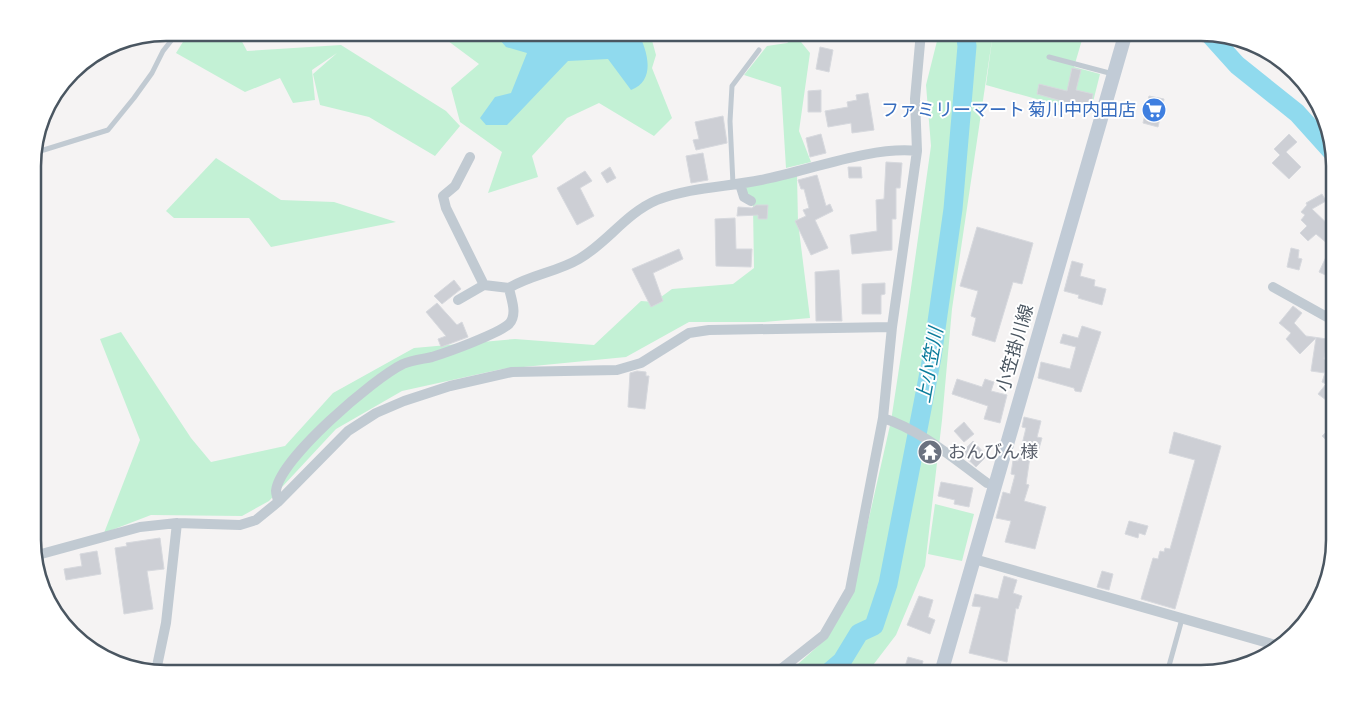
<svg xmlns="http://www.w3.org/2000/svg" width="1367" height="706" viewBox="0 0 1367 706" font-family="'Alegreya Sans','Noto Sans JP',sans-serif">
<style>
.green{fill:#c3f1d5}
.water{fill:#90daee}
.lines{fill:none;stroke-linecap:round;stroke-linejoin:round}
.river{stroke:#90daee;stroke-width:19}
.building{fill:#cdcfd5;stroke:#d7d9de}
.service{stroke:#c1cad2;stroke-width:5}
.minor{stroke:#c1cad2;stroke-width:10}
.secondary{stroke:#c1cbd6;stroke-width:14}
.labels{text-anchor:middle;stroke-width:4;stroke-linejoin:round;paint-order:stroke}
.shop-label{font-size:18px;fill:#366cbe;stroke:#fff;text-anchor:end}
.street-label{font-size:18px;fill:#4a5661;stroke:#fff}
.worship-label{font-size:18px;fill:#5b616d;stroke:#fff;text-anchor:start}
.water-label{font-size:19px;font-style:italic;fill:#0c7c9b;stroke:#fff}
.rim{fill:none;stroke:#4a5661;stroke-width:2.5}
</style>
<rect width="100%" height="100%" fill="#f5f3f3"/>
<path class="green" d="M194,33H241L238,34L247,51L341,45L446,111L460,126L435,156L369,117L320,105L313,74L337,53L312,70L315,100L293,103L280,78L245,92L176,53L186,37Z
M401,33H650L656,55L652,68L672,118L654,136L599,103L567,118L532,156L538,177L488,193L502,152L460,122L451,88L479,64L444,38Z
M939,33H993L952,309L942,420L925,566L896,635L867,673H788L828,637L852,593L891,421L907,316L931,146L926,85Z
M993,33H1084L1074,67L1100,74L1090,114L986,85Z
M797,37L810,53L799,131L811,162L786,168L781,87L744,75L767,46L787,43Z
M216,158L281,200L334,202L396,222L271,247L249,218H174L166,211Z
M797,175L798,222L810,318L764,322H689L626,357L502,369L402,391L336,429L269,501L242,516L151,515L104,533L140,440L100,339L121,332L191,438L211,462L285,446L333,393L414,348L515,339L594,345L641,301L654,302L672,289L733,284L754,268L753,206L738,187Z
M935,504L974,514L962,561L928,554Z"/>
<path class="water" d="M494,33H638C648,51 656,81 631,90L608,59L568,61L507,125H486L480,118L495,97L511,93L527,53L506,47Z"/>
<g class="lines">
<path class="river" d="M1210,35L1237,65L1297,113L1333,153
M828,673L842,661L859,633L874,626L888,584L932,357L953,209L967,46L965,32"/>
</g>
<path class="building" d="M820,47L833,50L829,72L816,69Z
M1072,68L1081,70L1076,90L1093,94L1090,109L1037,94L1039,84L1067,91Z
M821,90V112H808V91Z
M868,93L874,130L852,133L851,123L828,127L825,111L848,107L847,102L857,100L856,95Z
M1149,96L1164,99L1158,127L1143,123Z
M723,116L727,143L696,150L693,140L699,139L695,122Z
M821,134L826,153L810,157L806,138Z
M1289,134L1297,142L1286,152L1301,167L1289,179L1272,163L1280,155L1274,149Z
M703,153L708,180L691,183L686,156Z
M886,162L902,163L900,188H896V219H892V250L852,254L850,235L877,231L876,200L884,199Z
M610,167L616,178L607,183L601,173Z
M848,167H861L862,178H849Z
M585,171L592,181L580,188L594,216L577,225L557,188Z
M817,175L826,206L830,204L833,211L815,220L828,248L811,255L795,221L806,216L803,210L809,208L804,189H801L798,180Z
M1322,194L1326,201L1312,209L1334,230V249L1316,234L1308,241L1300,233L1307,226L1301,220L1305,215L1301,212L1307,205L1306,203Z
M756,205H768L767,219H758V215L737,216L738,207L752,208Z
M735,218L736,249H752L751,267L716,266L715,219Z
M977,227L1033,243L1022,284L1013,282L995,342L972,335L976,318L971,316L978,291L960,286Z
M1291,248L1299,250L1298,258L1302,259L1299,270L1287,267Z
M679,249L683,259L653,273L663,301L651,307L632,269Z
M1326,257L1334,260V279L1319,272Z
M1072,261L1083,264L1080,276L1095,280L1094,286L1106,289L1102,305L1078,298L1079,295L1064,291Z
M839,270L842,321H816L815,272Z
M454,280L461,289L442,304L434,296Z
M885,283V294L881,295V314H862V284Z
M437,303L457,325L462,322L468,337L441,347L438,339L446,336L426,312Z
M1293,306L1302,313L1294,323L1306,336L1327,339L1324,359L1330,362L1334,352V406L1318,394L1326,384L1322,382L1325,373L1311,371L1316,338L1300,354L1286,339L1291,333L1279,323Z
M1082,326L1101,332L1081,392L1075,391L1074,388L1038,378L1041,362L1070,369L1076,347L1060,343L1063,334L1078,338Z
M637,371L646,372V376H649L645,409L628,407L630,373Z
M957,379L982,387L985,379L994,382L991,391L1007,395L1000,423L984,419L988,406L952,394Z
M1024,417L1041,421L1037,437L1042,438L1038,452L1031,450L1026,484L1029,485L1024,501L1046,507L1035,549L1005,542L1011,521L996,518L1003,492L1010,494L1015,475L1011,474L1013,460L1018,461L1026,428L1022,427Z
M964,422L974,434L964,442L954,431Z
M1334,424V448L1322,436Z
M1174,432L1221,446L1175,609L1141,599L1153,558L1158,559L1160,551L1164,552L1165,548L1170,549L1195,460L1169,453Z
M973,441L987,456L976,467L961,453Z
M941,482L973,488L969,507L954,504L955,500L938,496Z
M1129,521L1148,526L1145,535L1139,533L1138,538L1125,534Z
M160,538L164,569L147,571L153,609L124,614L115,548L127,546L126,543Z
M97,551L101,574L66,580L64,569L82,566L80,554Z
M1102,571L1113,574L1109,590L1097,587Z
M1004,576L1017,580L1013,593L1022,596L1018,609L1016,608L1007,662L969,653L981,607L972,606L975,594L998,599Z
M919,596L933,600L928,617L935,620L930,634L907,625Z
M908,657L923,661L920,673H903Z"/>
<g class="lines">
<path class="service" d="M1049,57L1113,74
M34,153L108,130L134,98L152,73L163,51L178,32
M733,184L730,121L732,86L759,50
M1167,673L1182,619"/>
<path class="minor" d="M470,157L455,186L443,196L446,208L484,285
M740,184L744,197L751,201
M1273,287L1334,321
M458,300L484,285L509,288
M883,418C921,430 954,459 987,483L995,485
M278,502C278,499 276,494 276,491C279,459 374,378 403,364C412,360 423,359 432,357C448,352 498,334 509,324C518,314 511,299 509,288C530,275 557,272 579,259C607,243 626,213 657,200C690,187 727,187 761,180C808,171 871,146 917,151
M34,556L140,527L177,523L240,525L256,520L278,502L348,431L376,413L404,401L450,386L512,372L617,370L641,363L689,333L709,330L892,327
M974,559L1279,646
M156,671L166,623L177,523
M776,673L824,635L850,590L883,418L892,327L917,151L915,99L921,32"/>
<path class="secondary" d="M941,673L1126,32"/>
</g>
<defs>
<symbol id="supermarket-disc" viewBox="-11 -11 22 22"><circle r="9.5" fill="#3f7fe0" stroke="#fff"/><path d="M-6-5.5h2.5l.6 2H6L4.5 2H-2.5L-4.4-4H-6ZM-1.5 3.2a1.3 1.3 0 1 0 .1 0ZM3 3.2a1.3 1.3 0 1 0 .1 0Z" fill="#fff"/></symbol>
<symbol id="temple-disc" viewBox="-11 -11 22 22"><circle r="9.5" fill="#6b7280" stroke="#fff"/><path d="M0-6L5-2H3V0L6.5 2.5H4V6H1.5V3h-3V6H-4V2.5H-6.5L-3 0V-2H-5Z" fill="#fff"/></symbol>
</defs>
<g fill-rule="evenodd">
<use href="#supermarket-disc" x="1140" y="96" width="28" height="28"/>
<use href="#temple-disc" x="916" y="438" width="28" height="28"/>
</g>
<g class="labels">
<g class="shop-label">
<text x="1136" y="116">ファミリーマート 菊川中内田店</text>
</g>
<g class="street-label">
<text transform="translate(1015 348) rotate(-74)" y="6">小笠掛川線</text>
</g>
<g class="worship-label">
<text x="948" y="458">おんびん様</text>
</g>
<g class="water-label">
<text transform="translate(929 365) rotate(-80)" y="7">上小笠川</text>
</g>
</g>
<path d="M0 0H1367V706H0ZM166 41H1201A125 125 0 0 1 1326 166V540A125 125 0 0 1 1201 665H166A125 125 0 0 1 41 540V166A125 125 0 0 1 166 41Z" fill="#fff" fill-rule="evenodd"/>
<path class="rim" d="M166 41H1201A125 125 0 0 1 1326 166V540A125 125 0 0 1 1201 665H166A125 125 0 0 1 41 540V166A125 125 0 0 1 166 41Z"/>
</svg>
